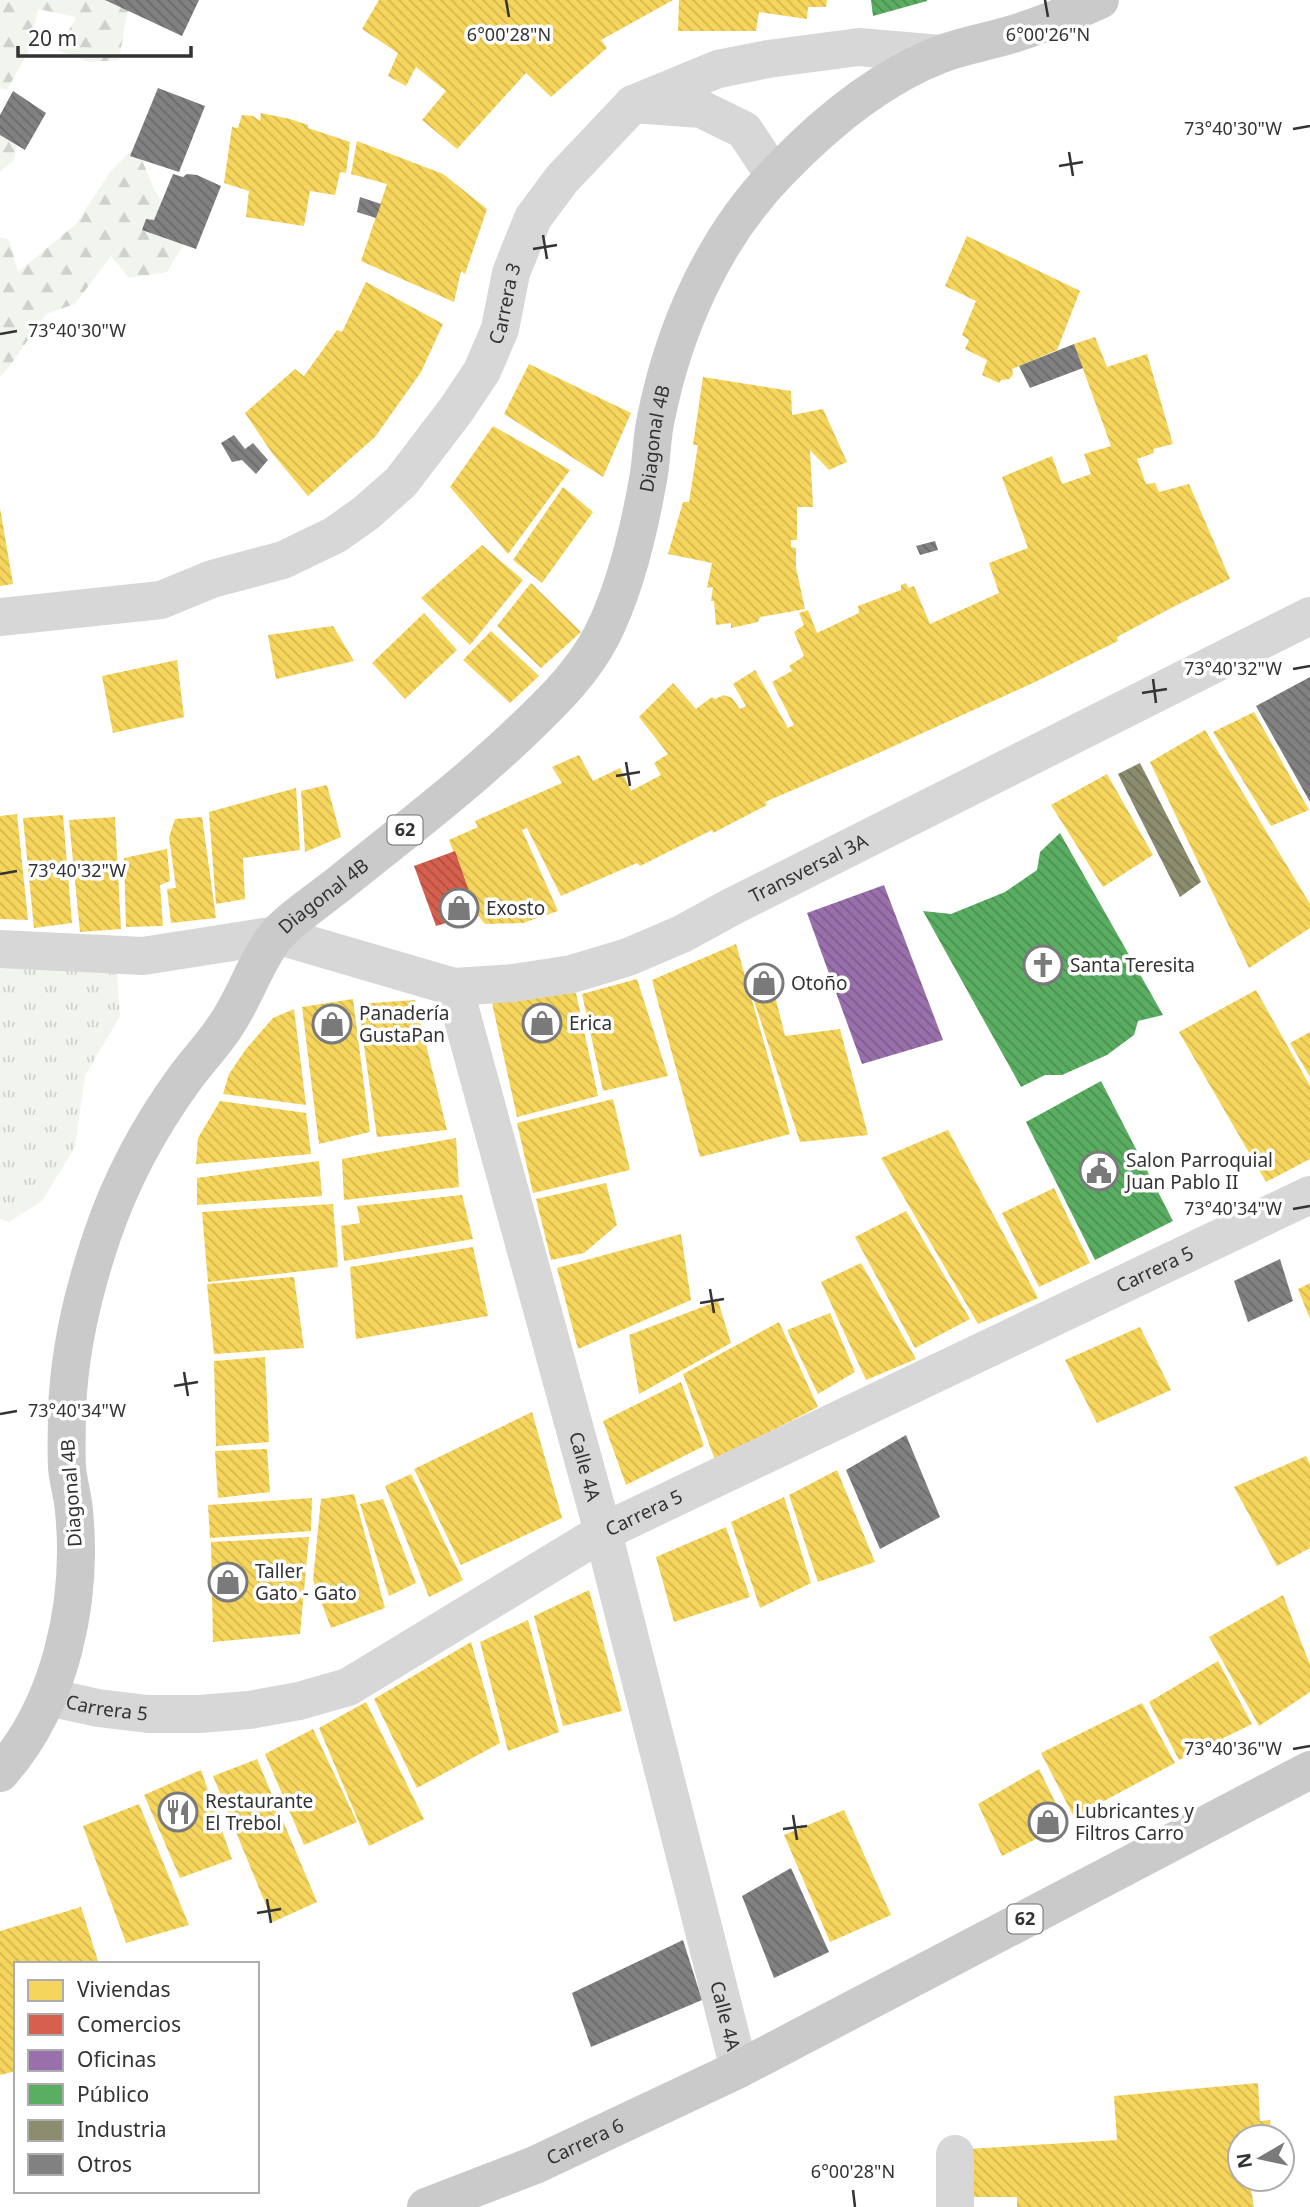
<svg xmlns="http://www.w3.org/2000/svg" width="1310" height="2207" viewBox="0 0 1310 2207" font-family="'Noto Sans',sans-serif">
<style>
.grass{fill:url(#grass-tufts)}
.forest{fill:url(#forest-firs)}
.homes{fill:url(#homes-back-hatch)}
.shops{fill:url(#shops-back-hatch)}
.offices{fill:url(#offices-back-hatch)}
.public{fill:url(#public-back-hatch)}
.industry{fill:url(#industry-back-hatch)}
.building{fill:url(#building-back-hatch)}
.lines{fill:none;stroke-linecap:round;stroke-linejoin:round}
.pedestrian{stroke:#d7d7d7;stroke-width:38}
.minor{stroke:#d7d7d7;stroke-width:38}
.tertiary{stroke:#d7d7d7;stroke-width:38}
.primary{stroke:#cacaca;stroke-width:38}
.ticks{fill:none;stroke:#333;stroke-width:2.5}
.labels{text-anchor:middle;stroke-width:7;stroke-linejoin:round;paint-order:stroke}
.shield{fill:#fff;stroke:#707070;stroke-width:2}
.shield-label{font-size:18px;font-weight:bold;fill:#333}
.street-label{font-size:19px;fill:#333;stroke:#fff}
.poi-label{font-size:19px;fill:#333;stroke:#fff;text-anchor:start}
.ticks-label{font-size:18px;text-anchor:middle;fill:#333;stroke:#fff;stroke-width:7;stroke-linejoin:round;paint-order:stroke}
</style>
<defs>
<pattern id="grass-tufts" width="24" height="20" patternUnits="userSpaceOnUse" patternTransform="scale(1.75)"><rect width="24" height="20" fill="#f1f5ed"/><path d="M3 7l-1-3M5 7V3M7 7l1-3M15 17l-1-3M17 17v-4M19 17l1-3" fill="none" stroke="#cfd2cc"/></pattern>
<pattern id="forest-firs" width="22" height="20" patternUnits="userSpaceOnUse" patternTransform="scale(1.75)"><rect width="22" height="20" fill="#f1f5ed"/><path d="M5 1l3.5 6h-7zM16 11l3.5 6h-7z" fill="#cfd2cc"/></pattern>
<pattern id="homes-back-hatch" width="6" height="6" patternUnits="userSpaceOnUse" patternTransform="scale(1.75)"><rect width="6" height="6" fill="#f6d55c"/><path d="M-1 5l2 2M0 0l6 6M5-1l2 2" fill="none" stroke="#d3b750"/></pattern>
<pattern id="shops-back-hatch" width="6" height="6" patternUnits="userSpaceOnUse" patternTransform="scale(1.75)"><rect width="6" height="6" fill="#d6604d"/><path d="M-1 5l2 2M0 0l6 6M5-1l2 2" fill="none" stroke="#ae5041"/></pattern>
<pattern id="offices-back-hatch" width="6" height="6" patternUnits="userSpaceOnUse" patternTransform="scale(1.75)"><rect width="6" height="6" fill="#9970ab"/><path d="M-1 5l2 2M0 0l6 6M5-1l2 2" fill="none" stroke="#7d5d8c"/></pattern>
<pattern id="public-back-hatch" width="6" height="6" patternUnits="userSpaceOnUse" patternTransform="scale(1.75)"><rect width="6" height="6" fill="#5aae61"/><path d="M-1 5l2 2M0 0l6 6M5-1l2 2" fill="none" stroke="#4b8e51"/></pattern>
<pattern id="industry-back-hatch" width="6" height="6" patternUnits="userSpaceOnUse" patternTransform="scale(1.75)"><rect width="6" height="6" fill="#8c8c6e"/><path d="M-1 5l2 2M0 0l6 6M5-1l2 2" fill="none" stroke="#73735b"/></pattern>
<pattern id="building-back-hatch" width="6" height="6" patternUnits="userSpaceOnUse" patternTransform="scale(1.75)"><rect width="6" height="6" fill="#818181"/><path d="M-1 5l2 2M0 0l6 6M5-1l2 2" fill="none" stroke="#6a6a6a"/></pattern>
</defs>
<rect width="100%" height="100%" fill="#fff"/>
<path class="grass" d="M0,965L117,971L120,1016L85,1076L75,1147L42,1201L9,1222L0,1219Z"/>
<path class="forest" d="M0,0H133L127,13L119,60L89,62L58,50L76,17L38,9L28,52L7,90L0,88Z
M0,125L20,126L14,160L0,172Z
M136,146L155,191L186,241L167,272L129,278L111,256L75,304L46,314L9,367L0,377V237L9,240L18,272L76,224L110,172Z"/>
<path class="homes" d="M379,0H673L601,40L607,48L551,97L526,73L457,149L422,120L446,91L416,67L406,86L388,76L398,53L362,29Z
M679,0H827L826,7H808L807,19L759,12L756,31H678Z
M261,113L290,119L308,125V128L350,142L346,173L340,172L335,195L310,191L304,226L246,217L249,191L224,183L232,127L238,128L242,115L253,116L260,121Z
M357,141L443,174L487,209L465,274L461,271L454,302L361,261L387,184L351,174Z
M967,236L1080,291L1057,350L1012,369L1013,375L1009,379L1001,380L999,383L982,375L987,360L965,349L969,340L962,335L976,301L945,286Z
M366,282L443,324L421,372L375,437L308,496L272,453L245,413L295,369L304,376L337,330L342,332Z
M1095,337L1107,367L1147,354L1173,444L1153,449L1154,453L1137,459L1146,484L1155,483L1159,492L1189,484L1230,579L1173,607L1117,637L1118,641L1033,683L872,756L765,802L767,805L713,833L712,830L640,866L637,863L561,896L527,828L522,830L558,911L523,923L485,924L477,914L449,840L478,827L475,821L562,783L552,767L579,755L593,781L620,768L631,791L661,775L654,763L668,754L639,717L673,683L696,709L712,697L715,699L724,695L732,698L740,709L746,706L733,684L755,670L788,728L794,725L772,682L792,671L789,666L804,656L794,632L804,625L799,613L808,610L817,633L859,613L858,606L901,590V585L906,583L908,588L914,586L930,624L999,593L989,563L1028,548L1002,477L1052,456L1062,484L1091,474L1084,454L1111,446L1074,344Z
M529,364L631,413L603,477L504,414Z
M703,377L791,391L792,415L823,409L847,462L829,470L810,450L813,507H797V540H791V547L796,548V568L805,609L760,617L758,622L731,628V623L716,625L714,601H711L713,587L707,588L712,563L668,554L683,502H689L698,445H693Z
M493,426L570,470L508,554L450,487Z
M563,487L593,512L542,583L513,560Z
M0,508L13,584L0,586Z
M482,545L523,580L470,645L421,598Z
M531,583L581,632L541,668L497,626Z
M424,613L457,650L405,699L372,663Z
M333,626L354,661L276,679L268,635Z
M491,631L539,676L510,703L463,660Z
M177,660L184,717L113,733L102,676Z
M1254,712L1309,810L1271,826L1213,732Z
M1205,730L1310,904V928L1249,968L1150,762Z
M1107,774L1153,855L1103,887L1051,805Z
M327,785L341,837L305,852L301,791Z
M296,788L300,850L243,858L245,899L216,904L209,812Z
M17,814L28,920L0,919V816Z
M63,815L72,923L34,928L23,818Z
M115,817L121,929L80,932L69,820Z
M202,817L216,918L171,923L167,889L176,888L169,837L175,819Z
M167,849L170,881L160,885L163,926L126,927L124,858Z
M736,944L790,1134L700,1157L652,980Z
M769,971L785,1036L840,1029L868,1135L800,1142L746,976Z
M637,979L668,1076L603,1091L582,994Z
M1256,990L1310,1086V1159L1266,1182L1179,1032Z
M576,993L598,1096L517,1117L491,998Z
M353,999L370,1132L319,1144L302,1007Z
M415,1000L447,1130L377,1137L358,1004Z
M294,1009L306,1105L223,1094L229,1074L246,1049L273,1018Z
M1310,1032V1077L1290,1043Z
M613,1099L630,1170L533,1193L517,1123Z
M220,1101L306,1113L311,1154L196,1164L198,1138Z
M948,1130L1038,1298L978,1324L881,1158Z
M456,1138L459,1187L344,1200L342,1159Z
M319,1161L322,1196L197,1205V1178Z
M606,1183L617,1225L584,1253L551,1260L536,1199Z
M1054,1188L1090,1263L1039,1287L1002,1213Z
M462,1195L473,1239L344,1261L341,1226L360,1223L357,1206Z
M333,1204L338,1267L208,1282L202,1212Z
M906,1211L970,1319L915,1348L855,1237Z
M681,1234L691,1300L578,1349L557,1268Z
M473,1247L488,1316L356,1339L350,1267Z
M861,1263L916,1359L866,1380L821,1282Z
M294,1277L304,1348L214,1354L207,1284Z
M1310,1283V1319L1298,1289Z
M718,1301L731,1343L639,1394L629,1335Z
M830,1313L855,1372L818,1394L787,1330Z
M779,1322L818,1407L715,1460L683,1374Z
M1140,1327L1171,1390L1097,1423L1065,1360Z
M265,1357L269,1442L216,1446L214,1361Z
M681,1382L704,1446L626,1485L603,1421Z
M532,1412L562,1518L461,1565L414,1469Z
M267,1449L270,1492L218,1498L215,1451Z
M1306,1456L1310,1465V1548L1277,1566L1234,1487Z
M837,1470L875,1562L818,1582L789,1495Z
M411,1474L463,1580L429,1597L385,1486Z
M354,1494L385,1608L331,1628L313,1580L321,1499Z
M784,1497L811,1583L760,1608L731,1522Z
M312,1498L311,1531L210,1538L208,1505Z
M383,1499L416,1583L389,1596L360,1504Z
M726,1527L750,1597L674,1622L656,1557Z
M309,1537L300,1634L213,1642L211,1542Z
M589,1590L622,1711L563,1726L534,1616Z
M1283,1595L1310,1665V1692L1259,1726L1209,1637Z
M528,1620L559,1732L508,1751L480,1642Z
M471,1642L500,1743L417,1788L374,1699Z
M1218,1661L1252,1724L1179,1760L1149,1702Z
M366,1702L424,1819L369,1846L319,1728Z
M1142,1703L1175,1763L1074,1817L1041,1753Z
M313,1729L357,1822L304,1845L265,1754Z
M257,1759L317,1902L273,1922L213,1776Z
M1039,1769L1066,1824L1002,1856L978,1804Z
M201,1770L232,1859L180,1878L144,1795Z
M139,1804L189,1925L126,1943L83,1826Z
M844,1810L891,1915L830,1942L784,1835Z
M81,1907L99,1964H16V2071L0,2075V1931Z
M1258,2083L1260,2121L1270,2120L1272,2137H1240V2179H1272V2187L1251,2189L1254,2207H1017V2197H974L968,2149L1117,2140L1114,2096Z"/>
<path class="shops" d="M455,851L477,914L436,926L414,866Z"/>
<path class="offices" d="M884,885L943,1040L862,1064L807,913Z"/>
<path class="public" d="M871,0H927V1L873,16Z
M1060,833L1163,1015L1138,1021L1134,1035L1107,1055L1062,1075H1045L1021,1087L923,911L951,914L1005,892L1037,870L1040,852Z
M1101,1081L1173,1221L1095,1260L1026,1122Z"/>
<path class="industry" d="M1140,763L1201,882L1180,897L1118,774Z"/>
<path class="building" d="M105,0H199L182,36Z
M158,88L205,106L179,172L130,156Z
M13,91L46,113L25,150L0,135V115Z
M173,174L183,177L187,174L197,175L221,186L196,249L142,230L146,219L154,220Z
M360,197L381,204L376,218L357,212Z
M1074,344L1083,368L1030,388L1019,366Z
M234,435L245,449L253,443L268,460L256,474L242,460L232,462L221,443Z
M935,541L938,550L920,555L916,546Z
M1310,677V802L1256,706Z
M1280,1259L1293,1301L1248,1322L1234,1281Z
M906,1435L940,1517L880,1549L846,1470Z
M791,1868L829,1952L774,1978L742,1896Z
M683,1940L702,2000L591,2047L572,1993Z"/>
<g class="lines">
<path class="pedestrian" d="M0,949L143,956L276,935"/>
<g class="minor">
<path d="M633,104L701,109L744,130L774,175"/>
<path id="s1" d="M276,935L454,987L513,983L572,974L628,957L682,934L733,906L1310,616"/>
<path id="s2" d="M454,987L603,1532L739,2069"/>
<path d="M955,2154V2207"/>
</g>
<g class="tertiary">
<path id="s3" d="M0,617L161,600L212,579L283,560L335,535L366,513L401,482L456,410L482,371L500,329L511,273L533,218L562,179L633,104L718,69L768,59L859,47L941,54"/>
<path id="s4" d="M48,1697L98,1708L148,1714H199L249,1710L299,1701L348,1687L603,1532L1310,1195"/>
</g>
<g class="primary">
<path id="s5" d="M0,1773C61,1705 83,1601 74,1511C73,1496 68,1482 67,1467C66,1449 67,1429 67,1411C69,1352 83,1292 102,1236C121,1180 150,1126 185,1078C198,1060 214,1044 226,1025C244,999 256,961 275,937C288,920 326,895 344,880C405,831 468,783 524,729C554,700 583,672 602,635C625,589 638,535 647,485C652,463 651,440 656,418C674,328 714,237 779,171C824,124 879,78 941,54C962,46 985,42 1006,36C1038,27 1069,14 1100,0"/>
<path id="s6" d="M426,2207L535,2165L739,2069L1310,1770"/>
</g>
</g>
<path class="ticks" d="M506,0L509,17M1045,0L1048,17M1293,129L1310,126M1069,152L1073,176M1059,166L1083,162M543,235L547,259M533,249L557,245M0,334L17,331M1293,669L1310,666M1153,679L1156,703M1142,693L1167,689M626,762L630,786M616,776L640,772M0,874L17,871M1293,1209L1310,1206M710,1289L714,1313M700,1303L724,1299M184,1372L188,1396M174,1386L198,1382M0,1414L17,1411M1293,1749L1310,1746M793,1815L797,1840M783,1829L807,1826M267,1899L271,1923M257,1913L281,1909M853,2190L855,2207"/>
<defs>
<symbol id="shop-ring" viewBox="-11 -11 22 22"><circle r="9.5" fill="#fff" stroke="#7a7a7a" stroke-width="1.5"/><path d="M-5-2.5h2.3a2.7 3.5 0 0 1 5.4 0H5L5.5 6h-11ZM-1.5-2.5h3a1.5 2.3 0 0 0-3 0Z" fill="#7a7a7a"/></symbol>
<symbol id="church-ring" viewBox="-11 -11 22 22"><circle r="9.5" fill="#fff" stroke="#7a7a7a" stroke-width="1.5"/><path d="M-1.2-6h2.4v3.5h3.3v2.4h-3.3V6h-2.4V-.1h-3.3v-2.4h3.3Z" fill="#7a7a7a"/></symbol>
<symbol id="civic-ring" viewBox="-11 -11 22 22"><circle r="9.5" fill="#fff" stroke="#7a7a7a" stroke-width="1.5"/><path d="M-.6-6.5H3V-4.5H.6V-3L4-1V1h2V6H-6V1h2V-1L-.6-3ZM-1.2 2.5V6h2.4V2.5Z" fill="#7a7a7a"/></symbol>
<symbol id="restaurant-ring" viewBox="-11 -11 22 22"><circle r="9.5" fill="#fff" stroke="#7a7a7a" stroke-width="1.5"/><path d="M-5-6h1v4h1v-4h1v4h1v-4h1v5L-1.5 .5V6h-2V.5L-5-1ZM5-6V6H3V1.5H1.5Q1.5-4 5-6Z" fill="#7a7a7a"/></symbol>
</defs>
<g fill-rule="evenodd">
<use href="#shop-ring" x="437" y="886" width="44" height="44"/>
<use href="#church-ring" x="1021" y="943" width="44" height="44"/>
<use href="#shop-ring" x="742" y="961" width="44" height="44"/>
<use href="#shop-ring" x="520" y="1001" width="44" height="44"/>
<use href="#shop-ring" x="310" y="1002" width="44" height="44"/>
<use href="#civic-ring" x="1077" y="1149" width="44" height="44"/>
<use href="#shop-ring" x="206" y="1560" width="44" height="44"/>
<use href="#restaurant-ring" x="156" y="1790" width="44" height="44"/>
<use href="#shop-ring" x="1026" y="1800" width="44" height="44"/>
</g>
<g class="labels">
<g class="shield">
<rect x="387.5" y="815.5" width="35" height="29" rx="5"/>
<rect x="1007.5" y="1904.5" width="35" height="29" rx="5"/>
</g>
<g class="shield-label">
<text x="405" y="836">62</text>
<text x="1025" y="1925">62</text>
</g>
<g class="street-label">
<text dy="7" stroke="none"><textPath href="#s3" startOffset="642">Carrera 3</textPath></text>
<text dy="7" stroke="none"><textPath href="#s5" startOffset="1558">Diagonal 4B</textPath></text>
<text dy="7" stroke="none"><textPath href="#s1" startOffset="564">Transversal 3A</textPath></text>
<text dy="7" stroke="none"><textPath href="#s5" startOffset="970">Diagonal 4B</textPath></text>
<text dy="7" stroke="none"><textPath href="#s4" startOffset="1214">Carrera 5</textPath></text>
<text dy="7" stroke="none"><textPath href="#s2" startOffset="497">Calle 4A</textPath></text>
<text transform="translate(71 1493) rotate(-94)" y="7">Diagonal 4B</text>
<text dy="7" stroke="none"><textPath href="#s4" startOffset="648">Carrera 5</textPath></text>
<text dy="7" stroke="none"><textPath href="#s4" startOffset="60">Carrera 5</textPath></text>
<text dy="7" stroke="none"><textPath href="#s2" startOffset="1064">Calle 4A</textPath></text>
<text dy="7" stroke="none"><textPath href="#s6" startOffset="172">Carrera 6</textPath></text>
</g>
<g class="poi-label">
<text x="486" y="915">Exosto</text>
<text x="1070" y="972">Santa Teresita</text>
<text x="791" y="990">Otoño</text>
<text x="359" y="1020">Panadería<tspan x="359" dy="22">GustaPan</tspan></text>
<text x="569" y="1030">Erica</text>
<text x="1126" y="1167">Salon Parroquial<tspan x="1126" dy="22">Juan Pablo II</tspan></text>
<text x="255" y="1578">Taller<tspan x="255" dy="22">Gato - Gato</tspan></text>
<text x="205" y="1808">Restaurante<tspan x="205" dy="22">El Trebol</tspan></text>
<text x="1075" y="1818">Lubricantes y<tspan x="1075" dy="22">Filtros Carro</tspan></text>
</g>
</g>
<g class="ticks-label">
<text x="509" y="41">6°00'28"N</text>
<text x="1048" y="41">6°00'26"N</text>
<text x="1233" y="135">73°40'30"W</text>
<text x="77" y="337">73°40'30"W</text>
<text x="1233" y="675">73°40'32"W</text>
<text x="77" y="877">73°40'32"W</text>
<text x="1233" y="1215">73°40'34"W</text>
<text x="77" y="1417">73°40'34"W</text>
<text x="1233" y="1755">73°40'36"W</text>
<text x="853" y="2178">6°00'28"N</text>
</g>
<rect x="14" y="1962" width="245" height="231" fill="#ffffff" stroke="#adadad" stroke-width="2"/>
<rect x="28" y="1980" width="35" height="21" fill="#f6d55c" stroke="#adadad" stroke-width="2"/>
<text x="77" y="1997" font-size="21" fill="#333333">Viviendas</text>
<rect x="28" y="2014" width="35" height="21" fill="#d6604d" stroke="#adadad" stroke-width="2"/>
<text x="77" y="2032" font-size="21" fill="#333333">Comercios</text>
<rect x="28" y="2050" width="35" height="21" fill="#9970ab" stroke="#adadad" stroke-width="2"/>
<text x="77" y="2067" font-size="21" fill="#333333">Oficinas</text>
<rect x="28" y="2084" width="35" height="21" fill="#5aae61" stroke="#adadad" stroke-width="2"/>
<text x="77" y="2102" font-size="21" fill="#333333">Público</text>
<rect x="28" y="2120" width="35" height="21" fill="#8c8c6e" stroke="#adadad" stroke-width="2"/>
<text x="77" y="2137" font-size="21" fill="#333333">Industria</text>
<rect x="28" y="2154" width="35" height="21" fill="#818181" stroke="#adadad" stroke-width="2"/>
<text x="77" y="2172" font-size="21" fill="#333333">Otros</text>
<g transform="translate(1261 2158) rotate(261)"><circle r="33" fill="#ffffff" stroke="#adadad" stroke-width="2"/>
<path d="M0-5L12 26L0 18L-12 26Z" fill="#7a7a7a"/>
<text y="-10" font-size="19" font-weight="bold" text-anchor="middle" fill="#333333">N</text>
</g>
<path d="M18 46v10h173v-10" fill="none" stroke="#333333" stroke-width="3.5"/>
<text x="28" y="46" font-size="21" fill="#333333" stroke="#ffffff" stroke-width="5" paint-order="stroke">20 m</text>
</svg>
